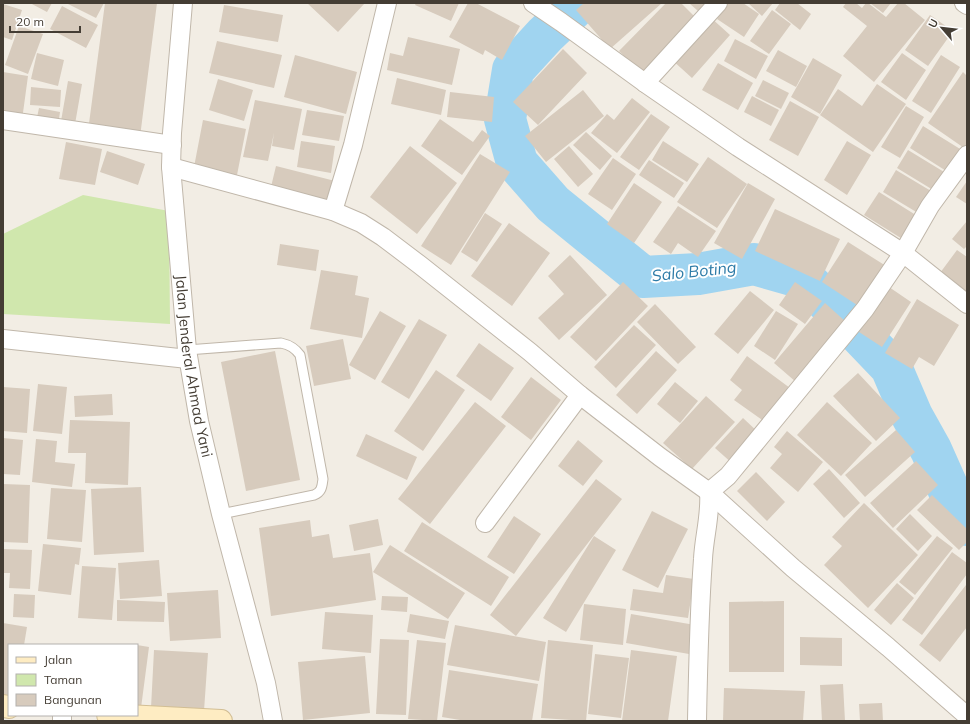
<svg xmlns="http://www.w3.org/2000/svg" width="970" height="724" viewBox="0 0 970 724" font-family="Mulish,sans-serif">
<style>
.green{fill:#d0e7ad}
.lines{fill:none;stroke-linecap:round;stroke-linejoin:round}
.river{stroke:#a0d4f0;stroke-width:42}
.building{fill:#d7cbbd}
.lane-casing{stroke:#c0b7aa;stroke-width:11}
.street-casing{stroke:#c0b7aa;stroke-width:20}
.secondary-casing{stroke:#d2be94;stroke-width:24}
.lane{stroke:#fff;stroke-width:9}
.street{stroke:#fff;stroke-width:18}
.secondary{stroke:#feecc2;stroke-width:22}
.labels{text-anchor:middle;stroke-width:4;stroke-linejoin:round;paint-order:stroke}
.street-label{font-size:15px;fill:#443d34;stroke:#fff}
.water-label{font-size:16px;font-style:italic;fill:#2d7ba7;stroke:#fff}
</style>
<rect width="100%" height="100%" fill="#f2ede4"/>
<path class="green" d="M83,195L169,211L170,324L3,314V234Z"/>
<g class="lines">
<path class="river" d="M579,3L545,35L513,70L505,119L517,163L553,204L643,277L698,274L754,264L803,278L846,320L891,367L912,416L931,450L951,495L967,525"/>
</g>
<path class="building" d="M30,3H52L47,12Z
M66,3H104L96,18Z
M105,3H157L140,137L88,131Z
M307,3H365L338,32Z
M416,3H459L451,21L415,5Z
M468,3H476L520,26L502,60L485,50L483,55L449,37Z
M584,3H662L610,49L576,10Z
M666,3H681L699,21L644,76L619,51Z
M689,3H705L698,11Z
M727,3H743L759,14L744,37L717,19Z
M748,3H773L762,16Z
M780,3H797L811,14L800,30L775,10Z
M846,3H856L862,8L866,3H868L886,17L898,3H904L925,20L874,82L843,56L867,26L843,7Z
M870,3H891L883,13Z
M3,4L22,10L12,40L3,37Z
M224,5L283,15L278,42L219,32Z
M62,6L98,25L86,48L50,29Z
M772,10L791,24L769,54L750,41Z
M930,15L953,31L928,66L905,50Z
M709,16L730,35L692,78L671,59Z
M19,26L43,34L28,74L5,65Z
M408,37L460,49L452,85L387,70L390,53L403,56Z
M735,39L768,56L756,79L724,61Z
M217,41L282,55L274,88L209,73Z
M563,49L587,73L538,125L513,102Z
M778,50L807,66L796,87L766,71Z
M37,53L64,60L58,86L31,79Z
M902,53L926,70L906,100L881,82Z
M295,55L357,72L346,114L284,97Z
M941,55L960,67L931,113L912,101Z
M813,58L842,75L820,114L791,97Z
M718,63L753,83L738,110L702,90Z
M3,72L28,76L22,120L3,117Z
M963,72L967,76V150L928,123Z
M397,78L446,90L441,115L391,104Z
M218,79L253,90L244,121L209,110Z
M763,80L789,93L781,109L755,96Z
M68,81L82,84L75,124L61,121Z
M877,84L906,104L873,152L820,115L838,89L862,106Z
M31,87L61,90L60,107L30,105Z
M583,90L604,116L546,162L525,136Z
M450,92L494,97L492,122L447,117Z
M752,96L779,110L771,126L744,112Z
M632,98L650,112L617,153L591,133L607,114L614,120Z
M255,100L302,109L294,150L272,146L274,133L268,161L243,157Z
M790,101L819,117L798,156L769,140Z
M906,106L924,117L900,158L881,147Z
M39,108L60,112L58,126L36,122Z
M307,110L344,116L339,141L302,135Z
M651,114L670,127L639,170L620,157Z
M440,119L473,142L482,130L490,136L462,175L421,146Z
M203,120L246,129L237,175L194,167Z
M923,126L965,152L951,174L910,148Z
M586,132L612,156L600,170L573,145Z
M301,141L335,146L331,173L297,167Z
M663,141L699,164L687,182L652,160Z
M847,141L871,155L847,195L824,180Z
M66,142L102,149L95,185L59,179Z
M410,146L457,183L417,234L370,197Z
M569,146L593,174L578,187L554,159Z
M908,150L949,175L938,193L897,168Z
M107,151L145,164L138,185L100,172Z
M480,154L510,172L451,265L421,246Z
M708,157L747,184L717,228L677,202Z
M613,158L636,174L612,210L588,194Z
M649,160L684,183L674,198L639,175Z
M276,166L339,182L333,208L270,191Z
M896,170L936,194L923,216L883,192Z
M967,181V204L956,197Z
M634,183L662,202L634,243L607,224Z
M748,183L775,199L742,259L714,243Z
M879,192L919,217L904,240L864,215Z
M678,206L716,231L698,257L678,243L671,254L653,242Z
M775,209L840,239L820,281L755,251Z
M485,213L502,224L477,262L461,252Z
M967,221V246L964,249L952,239Z
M509,223L550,253L512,306L471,276Z
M848,242L886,266L860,307L822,282Z
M280,244L319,250L316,271L277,265Z
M957,250L967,257V292L940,273Z
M570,255L607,295L559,340L538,318L564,294L548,276Z
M321,270L358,276L355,295L369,298L362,338L310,329Z
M623,282L648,306L596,361L570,337Z
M795,282L822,301L805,324L779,305Z
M889,287L911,302L882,347L859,332Z
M750,291L774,310L738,354L714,334Z
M917,299L959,325L934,366L919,357L912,369L885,353Z
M825,303L846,322L796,382L774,363Z
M655,304L696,347L678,364L637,322Z
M380,311L406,326L375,380L349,365Z
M776,311L798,324L775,360L754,346Z
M419,319L447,335L409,399L381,382Z
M634,325L656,345L616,388L594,367Z
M343,339L351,379L314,386L306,346Z
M479,343L514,368L491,401L456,376Z
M275,351L300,480L246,491L221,362Z
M656,351L677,370L637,414L616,395Z
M747,356L790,388L765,422L734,400L742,390L730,380Z
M436,370L465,390L423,451L394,431Z
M858,373L900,418L876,441L833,396Z
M531,377L561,400L531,440L501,417Z
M675,382L698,401L680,423L657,404Z
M38,384L67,387L62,434L33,431Z
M3,387L30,389L27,433L3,431Z
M112,394L113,415L75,417L74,396Z
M706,396L735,422L692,469L663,443Z
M475,402L506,426L430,524L398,499Z
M827,402L872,443L841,476L797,435Z
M743,418L760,434L733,464L715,448Z
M70,420L130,422L128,485L85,483L86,453H68Z
M896,430L915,452L865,497L845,475Z
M787,431L823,462L798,492L770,468L782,454L774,447Z
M366,434L417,457L407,480L356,456Z
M3,438L23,440L20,475L3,474Z
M36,439L57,441L55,462L75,464L72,487L32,482Z
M578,440L603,461L583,486L558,466Z
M916,461L938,485L893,528L870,503Z
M829,469L860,503L844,518L813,484Z
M756,472L785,502L767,521L737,491Z
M596,479L622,499L516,636L490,615Z
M3,484L30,485L28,543L3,542Z
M141,487L144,552L94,555L91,489Z
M51,488L86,490L82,542L47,539Z
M932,495L967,529V542L959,550L917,510Z
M864,503L918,555L868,608L824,565L842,546L832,537Z
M652,511L688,529L658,588L622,570Z
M910,514L932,536L918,551L896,529Z
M514,516L541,534L514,574L487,557Z
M378,519L383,545L354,551L349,525Z
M310,520L312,537L329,534L333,558L370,553L376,600L271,616L259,528Z
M422,522L509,577L491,606L404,551Z
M594,536L616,550L566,632L543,618Z
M937,536L953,548L915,595L899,582Z
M43,544L81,548L79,565L75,564L71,595L38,591Z
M390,545L465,593L448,619L373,572Z
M3,549L32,550L30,589L9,588L10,573H3Z
M952,552L967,563V574L922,635L902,620Z
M159,560L162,596L120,599L118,563Z
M82,566L116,568L112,620L78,618Z
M666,575L694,579L688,618L630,610L633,589L663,593Z
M897,583L914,598L891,625L874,610Z
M966,585L967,586V627L940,662L919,645Z
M218,590L221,638L170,641L167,593Z
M14,594L35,595L34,618L13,617Z
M382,596L408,597L407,612L381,610Z
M117,600L165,602L164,622L117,621Z
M784,601V672H729V602Z
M584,604L626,609L623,645L580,640Z
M325,612L373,615L371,653L322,649Z
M410,614L449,621L445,639L407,632Z
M631,614L695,625L689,654L626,643Z
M3,623L27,627L24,645H9V699L3,698Z
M455,625L546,642L539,681L447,665Z
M800,637L842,638V666L800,665Z
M380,639L409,640L406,715L376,714Z
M417,640L446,643L437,721L408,719Z
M548,640L593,645L586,721L541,718Z
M137,645L149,647L141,708L137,707Z
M154,650L208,653L204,711L151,708Z
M631,650L677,656L668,721H622Z
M595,654L629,658L621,718L588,714Z
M365,656L370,713L303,720L298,662Z
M449,670L538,684L532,721H466L442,717Z
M843,684L845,721H822L820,685Z
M724,688L805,691L803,721H723Z
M882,703L883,721H860L859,704Z"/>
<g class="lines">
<defs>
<path id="lane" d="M187,350L281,343C290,345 295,348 300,355L323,479C322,486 322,492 314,495L221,514"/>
<g id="street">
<path id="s1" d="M183,3L172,133L171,167L187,350L199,421L221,514L266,683L273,721"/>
<path d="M533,3L561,22L645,83"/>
<path d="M718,3L645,83L738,147L903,253L967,304"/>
<path d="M964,3L967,5"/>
<path d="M3,120L172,145"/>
<path d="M171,167L333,211L361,223L383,237L420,265L530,352L580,395L660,457L709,492L793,568L888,647L967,716"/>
<path d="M333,211L353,145L387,3"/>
<path d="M3,339L188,359"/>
<path d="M485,523L580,395"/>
<path d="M62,721V715"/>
<path d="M697,721C698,667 699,613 703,559C704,537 711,514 709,492L728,476L865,309L903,253L930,206L967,155"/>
</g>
<path id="secondary" d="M3,706L9,707
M108,715L221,721"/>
</defs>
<use href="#lane" class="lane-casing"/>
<use href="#street" class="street-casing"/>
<use href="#secondary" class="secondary-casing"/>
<use href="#lane" class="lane"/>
<use href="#street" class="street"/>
<use href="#secondary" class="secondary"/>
</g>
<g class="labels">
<g class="street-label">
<text dy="5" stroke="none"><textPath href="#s1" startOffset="365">Jalan Jenderal Ahmad Yani</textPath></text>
</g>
<g class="water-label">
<text transform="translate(694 271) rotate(-6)" y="6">Salo Boting</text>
</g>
</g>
<rect width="970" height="724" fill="none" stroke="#443d34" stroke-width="8"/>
<rect x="8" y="644" width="130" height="72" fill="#ffffff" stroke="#b4b1ae"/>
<rect x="16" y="657" width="20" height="6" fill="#feecc2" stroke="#b4b1ae"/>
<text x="44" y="664" font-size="12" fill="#443d34">Jalan</text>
<rect x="16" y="674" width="20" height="12" fill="#d0e7ad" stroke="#b4b1ae"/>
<text x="44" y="684" font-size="12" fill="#443d34">Taman</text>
<rect x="16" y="694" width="20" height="12" fill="#d7cbbd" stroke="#b4b1ae"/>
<text x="44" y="704" font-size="12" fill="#443d34">Bangunan</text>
<g transform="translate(942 28) rotate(298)" stroke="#ffffff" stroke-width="3" paint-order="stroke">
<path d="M0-3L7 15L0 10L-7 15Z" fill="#443d34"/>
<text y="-6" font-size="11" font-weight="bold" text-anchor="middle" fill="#443d34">U</text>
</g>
<path d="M10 26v6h70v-6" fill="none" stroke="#443d34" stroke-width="2"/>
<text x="16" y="26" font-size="12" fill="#443d34" stroke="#ffffff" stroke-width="3" paint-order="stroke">20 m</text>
</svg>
